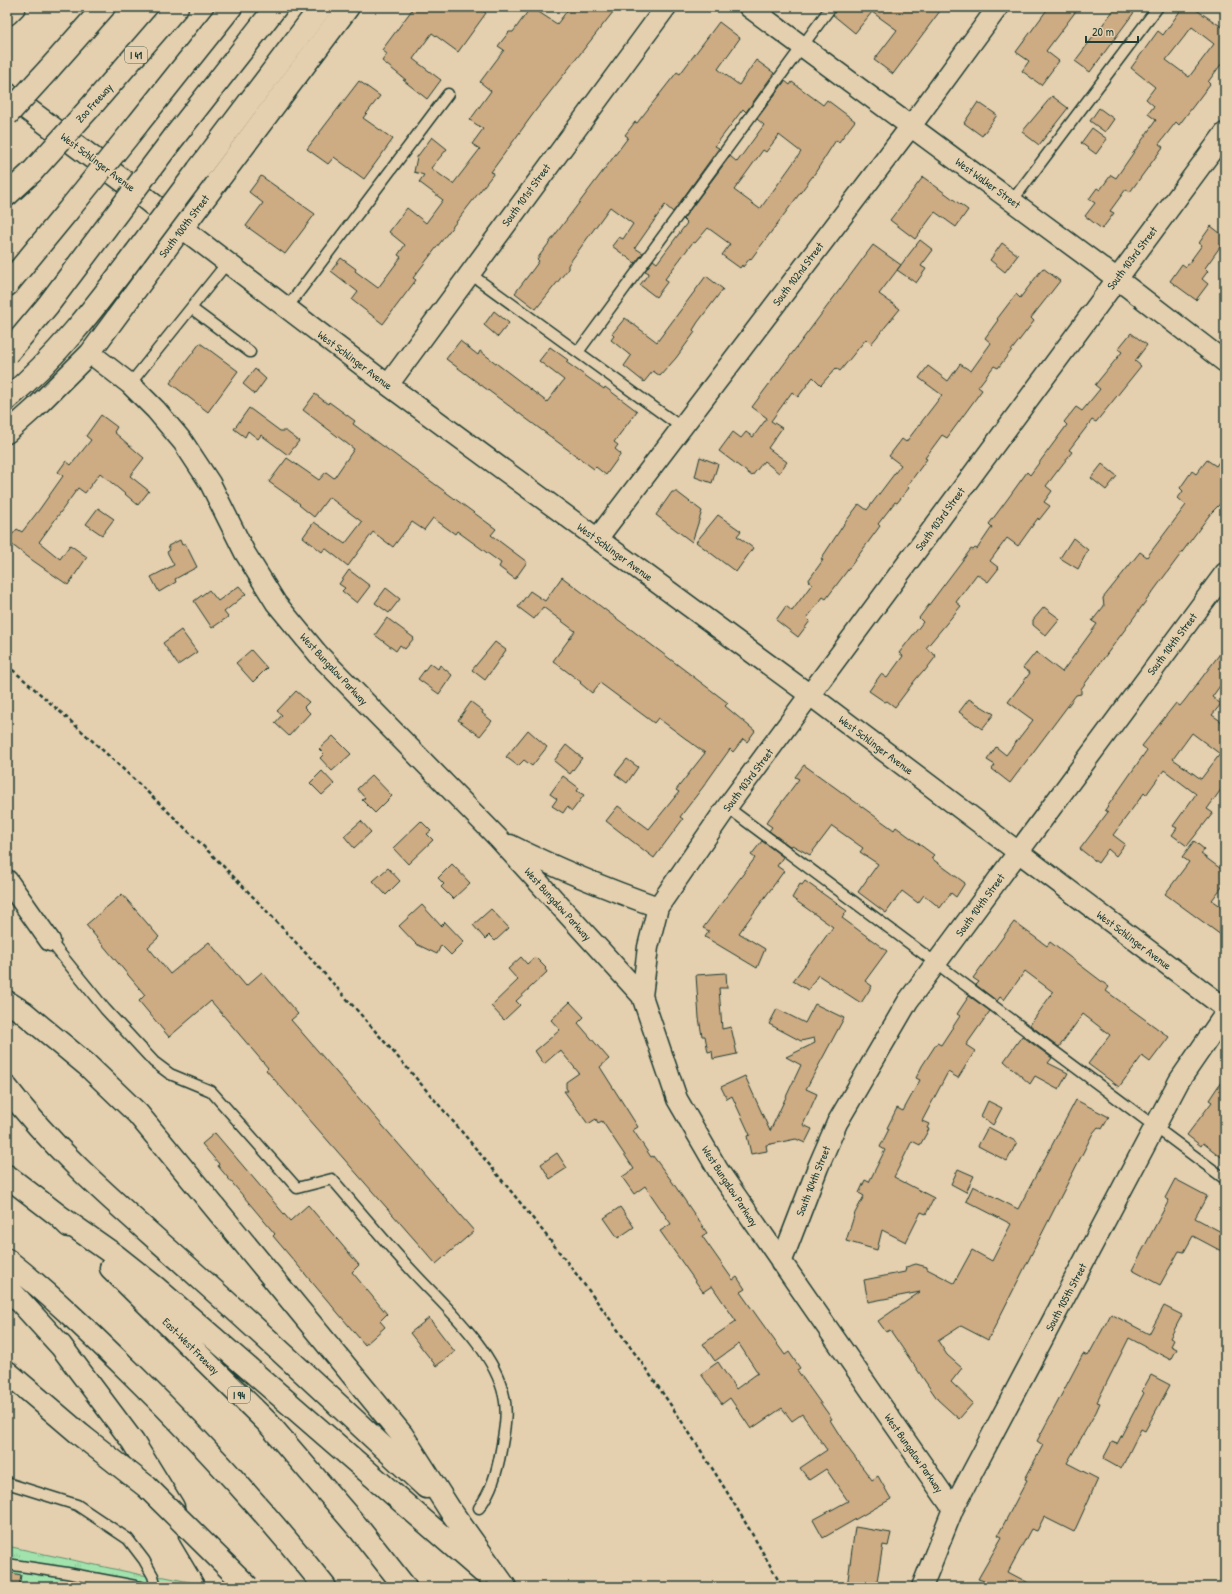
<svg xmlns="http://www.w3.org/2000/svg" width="1232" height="1594" viewBox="0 0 1232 1594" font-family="'Patrick Hand',sans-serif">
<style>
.park{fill:url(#park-tufts);stroke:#609070}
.building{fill:#cdab83;stroke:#1f3d34;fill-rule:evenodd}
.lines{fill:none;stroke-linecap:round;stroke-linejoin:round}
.lane-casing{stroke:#1f3d34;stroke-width:13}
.street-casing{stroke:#1f3d34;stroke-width:23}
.secondary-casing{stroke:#1f3d34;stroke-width:25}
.highway-casing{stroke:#1f3d34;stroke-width:25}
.path{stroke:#1f3d34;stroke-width:2.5;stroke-dasharray:4 3;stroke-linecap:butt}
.lane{stroke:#e4cfae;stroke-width:10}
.street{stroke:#e4cfae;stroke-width:20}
.secondary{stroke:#e4cfae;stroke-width:22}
.highway{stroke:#e4cfae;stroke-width:22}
.highway-bridge-casing{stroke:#1f3d34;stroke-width:25;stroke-linecap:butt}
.highway-bridge{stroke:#e4cfae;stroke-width:22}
.labels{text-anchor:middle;stroke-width:3.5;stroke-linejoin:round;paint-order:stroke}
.shield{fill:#e4cfae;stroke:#5a6959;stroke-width:1}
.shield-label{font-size:10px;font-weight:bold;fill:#1f3d34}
.street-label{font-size:11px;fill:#1f3d34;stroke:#e4cfae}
</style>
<defs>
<pattern id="park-tufts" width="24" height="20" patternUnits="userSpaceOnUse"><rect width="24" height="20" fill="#a2e3ad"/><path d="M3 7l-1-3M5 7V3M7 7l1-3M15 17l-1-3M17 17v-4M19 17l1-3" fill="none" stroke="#8bc495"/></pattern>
</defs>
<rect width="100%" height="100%" fill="#e4cfae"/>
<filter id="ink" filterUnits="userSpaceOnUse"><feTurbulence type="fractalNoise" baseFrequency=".025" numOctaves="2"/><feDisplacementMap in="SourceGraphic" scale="8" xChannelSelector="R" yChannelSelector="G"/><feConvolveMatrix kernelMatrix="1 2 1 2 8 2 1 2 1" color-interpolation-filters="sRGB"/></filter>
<g filter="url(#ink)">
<path class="park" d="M7,1546L142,1575L165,1577L204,1585L205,1587H7Z"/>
<path class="building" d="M414,7H478L486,13L458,52L432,33L413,59L441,80L427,99L403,80H406L382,61L387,54L382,50Z
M531,7L557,24L570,7H617L536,110L491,172L494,173L413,278L416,280L383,324L352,300L358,292L331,271L341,258L356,269L355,271L378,288L401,257L398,255L405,245L389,232L407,208L426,223L443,200L419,182L424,175L414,172L417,157L432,137L447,149L431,168L453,184L480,149L472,144L483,129L470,120L491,91L480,82L504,50L498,46L509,32H513Z
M837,7H943L893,74L874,60L897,30L872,12L855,33L833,15Z
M1049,7H1079L1046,51L1059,61L1041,85L1022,71L1029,61L1016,52Z
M1116,7H1138L1090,72L1075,61Z
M1183,7H1192L1225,29V59L1208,82L1210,84L1179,125L1176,122L1159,144L1163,147L1130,192L1126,189L1110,211L1114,213L1102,229L1085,216L1095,203L1089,199L1097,188L1100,190L1111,175L1116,178L1156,120L1148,114L1154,106L1146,99L1155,87L1131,68L1158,31L1163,35ZM1192,27L1214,44L1189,77L1166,60Z
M719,22L740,38L718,69L739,85L756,60L774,73L746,112L743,109L715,146L719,148L673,212L665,205L635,248L643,253L635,263L612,246L619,237L623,239L633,224L610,207L568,265V269L536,309L515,293L534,268L539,261L537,259L627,139L628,137L625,135L635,122L637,123L677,72L680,74Z
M359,81L380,96L363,118L393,139L364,179L334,157L328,164L307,149Z
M785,81L790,85L792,82L823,105L827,100L855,121L839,142L836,140L815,173L751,259L750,258L743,267L742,265L740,268L722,255L730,244L708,228L695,243L693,242L665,279L668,281L656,297L640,285L649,273L645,271L653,260L657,263L687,223L683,219L730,156L737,162L764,125L757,119ZM779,135L801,152L760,209L734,190L763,150L766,152Z
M1052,96L1068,108L1039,145L1022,132Z
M978,102L997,115L982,136L964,123Z
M1099,108L1114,119L1105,132L1090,121Z
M1092,128L1107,139L1096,154L1081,143Z
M261,176L315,214L285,254L246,226L263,203L249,192Z
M923,177L968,210L956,227L935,212L915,239L890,220Z
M1211,226L1225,237V240L1205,268L1208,271L1202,279L1208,284L1196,300L1170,281L1182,264L1186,267L1202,245L1199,243Z
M920,240L933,250L921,266L926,269L916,283L897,270Z
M1002,243L1018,255L1005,272L990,260Z
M873,245L901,265L879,294L900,309L871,344L866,339L840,371L836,368L821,385L813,377L798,397L792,392L771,421L782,428L768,448L787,462L779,473L764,461L752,476L719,451L733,432L741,438L746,432L753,437L767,418L752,407Z
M1043,268L1060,281L1031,318L1034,321L998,368L994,366L978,387L982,390L947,438L942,435L925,458L927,459L907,486L909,488L897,503L895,502L878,524L880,526L850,567L826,599L823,597L807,618L810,621L798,637L776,620L786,606L792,611L812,584L808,581L823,560L821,559L844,524L859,504L867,510L901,465L889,456L902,439L906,442L942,395L919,378L928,366L948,381L960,364L971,371L991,343L985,338L998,320L997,319L1016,294L1020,298Z
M706,276L723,289L698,322L693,330L695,332L676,358L660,376L653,371L644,382L624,366L631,356L611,340L614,336L612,334L625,318L657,342Z
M494,311L509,323L498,337L484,325Z
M1131,333L1147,345L1135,361L1141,366L1096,422L1092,420L1069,450L1072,452L1046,486L1052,491L1044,502L1050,506L1039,520L1038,518L1018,546L1007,538L990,561L999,568L988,582L977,574L956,602L961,606L926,648L936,656L934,659L924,672L923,671L916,679L895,707L887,701L885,702L869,691L881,674L887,678L903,656L899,653L923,622L919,618L971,549L973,550L975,548L977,549L992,527L989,524L1009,497L1027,472L1030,475L1067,425L1064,422L1076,407L1082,411L1100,389L1095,385L1122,352L1118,349Z
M460,341L478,355L480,351L547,402L564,380L539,361L550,347L568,360L566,362L604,389L605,387L637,411L614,442L618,445L615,449L621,454L606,475L596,467L594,469L446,359Z
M200,343L238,371L208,412L170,383Z
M255,369L266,379L255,394L243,384Z
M315,394L328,404L329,402L355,421L353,424L496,529L491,535L527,562L515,579L499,567L501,563L457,531L455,534L433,518L424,530L412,522L393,547L373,532L348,566L325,548L322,552L303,537L314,522L345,544L362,522L329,497L314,517L299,505L300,504L269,482L287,458L319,480L326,472L334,478L354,449L303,410Z
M249,408L280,431H286L299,441L288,455L261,435L258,439L248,431L245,437L234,429Z
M101,415L117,427L114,432L144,458L130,476L149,491L138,505L100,473L85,493L78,488L39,542L60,559L70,545L87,557L68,585L32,560L7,541L17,529L22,532L39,510L63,476L58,472L66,461L71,465L91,440L86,436Z
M1225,453V496L1219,505L1211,513L1081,689V694L1076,695L1010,783L992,769L995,765L987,760L996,747L1006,755L1033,720L1008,702L1030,673L1023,668L1036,652L1062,672L1097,624L1092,621L1104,606L1103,598L1140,552L1147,557L1186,505L1178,498L1183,491L1180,488L1192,471L1196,474L1207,460L1216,466Z
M700,457L718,464L712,483L695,477Z
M1102,464L1117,476L1106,490L1091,478Z
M672,492H677L702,511L692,542L656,515Z
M98,508L114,519L102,535L86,524Z
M718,515L741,531L737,536L753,548L736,572L696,542Z
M1073,538L1088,550L1078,569L1060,558Z
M180,540L182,545L185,543L197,567L175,579L176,582L159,592L151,577L174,565L167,552L170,550L168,546Z
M349,570L370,586L357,603L342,591L345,588L339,584Z
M562,577L728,703L725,706L755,731L747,742L743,739L733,752L730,749L703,787L680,817L683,819L654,858L606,821L618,806L649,829L679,792L676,790L705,753L658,718L654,723L600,683L592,693L580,683L581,682L553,661L575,631L543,607L534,619L518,607L530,591L545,601Z
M239,586L246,594L224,612L228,617L212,628L194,601L209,590L218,601Z
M386,588L400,599L389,613L375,603Z
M1044,607L1060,619L1046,636L1033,625V620Z
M387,618L414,638L405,649L400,645L396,651L375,635Z
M181,630L197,652L178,665L163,643Z
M495,642L506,650L485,680L472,670Z
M1225,647V679L1212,697L1221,704L1212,715L1225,724V784L1207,809L1213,813L1187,846L1172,835L1177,828L1173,826L1196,794L1164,770L1146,795L1144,793L1113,835L1125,844L1116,856L1108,849L1098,863L1080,849L1108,812L1105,810L1147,750L1142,746L1176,703L1180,706L1185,700ZM1192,733L1220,754L1201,779L1173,759Z
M251,650L267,668L253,682L236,663Z
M430,663L438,669L440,665L452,675L439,694L418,679Z
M296,691L309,702L304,707L310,713L289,736L275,723L282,715L277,711Z
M969,699L994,714L982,729L959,712Z
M471,702L483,711L482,713L492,721L480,736L458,720Z
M528,730L547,747L532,766L524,760L518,766L506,757Z
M333,736L351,754L332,771L320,758L324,754L319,749Z
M566,745L582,758L570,774L554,761Z
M627,759L638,767L627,783L615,774Z
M804,765L894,830L896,827L934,855L931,858L965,883L956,897L951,893L940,908L924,895L918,903L902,891L886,913L858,892L878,864L860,852L863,848L832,826L810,855L792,845L791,847L769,831L772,827L766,823L799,779L795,777Z
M322,771L334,784L322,795L310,783Z
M372,775L392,796L375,813L362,800L365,798L357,789Z
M563,776L579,788L577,791L584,795L572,811L567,807L563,813L552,806L557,799L550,794Z
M361,821L371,832L354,848L344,836Z
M421,821L431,831L427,834L433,840L408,864L393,848Z
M762,841L783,857L777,866L784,871L739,933L765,949L757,968L705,937L709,931L703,928L755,858L751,855Z
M1194,841L1204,849L1201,854L1225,872V883L1212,900L1225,909V938L1165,894L1189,862L1182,857Z
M452,864L470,883L453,899L441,887L444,884L438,878Z
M388,868L400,881L386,895L373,881Z
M805,881L847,911L842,918L887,951L865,981L872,986L861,1003L818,975L808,990L793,981L833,927L792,898L800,884L802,885Z
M122,894L159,937L148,947L170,974L209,942L246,986L262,972L298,1014L291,1020L474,1231L436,1264L266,1070L268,1068L211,1001L169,1037L139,1001L145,995L86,925Z
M422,905L441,926L445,922L464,942L451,955L441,945L437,954L416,944L399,926Z
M491,909L509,928L495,941L489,935L485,939L473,925Z
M1014,922L1047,946L1050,942L1109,987L1106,991L1169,1037L1150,1062L1142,1056L1119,1087L1088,1064L1110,1035L1083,1014L1059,1047L1030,1025L1053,992L1025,971L1004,1000L1000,997L997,1001L976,985L979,982L973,978Z
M521,957L527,964L535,957L546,968L545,969L547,972L516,1001L520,1005L504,1020L491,1006L518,980L508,969Z
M726,973L727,988H719L722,1029L731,1027L737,1054L713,1059L712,1051L708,1052L705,1036H702L699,1018L696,975Z
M969,996L990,1011L966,1045L975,1051L958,1078L948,1072L922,1121L929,1124L927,1128L929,1129L920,1145L912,1141L894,1177L934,1198L926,1214L921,1212L906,1242L882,1230L877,1250L846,1241L855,1213L864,1196L859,1193L865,1180L869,1182L885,1150L880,1147L889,1129L887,1128L897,1108L903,1111L920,1080L916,1078L922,1066L937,1043L941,1045L960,1016L957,1014Z
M570,1002L584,1017L578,1023L609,1059L600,1067L638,1127L633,1130L651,1157L653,1156L671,1180L707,1233L702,1236L733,1280L737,1277L745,1289L740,1292L759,1319L785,1355L789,1352L800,1368L797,1370L832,1419L830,1420L847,1447L872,1480L878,1476L891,1499L823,1538L813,1520L848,1501L826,1469L809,1480L800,1468L827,1450L802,1414L792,1421L782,1408L751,1429L730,1398L722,1404L701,1374L718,1362L736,1389L758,1373L739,1344L715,1361L703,1344L736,1321L712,1286L703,1292L660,1231L671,1224L645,1186L634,1194L622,1177L634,1169L602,1121L598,1123L596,1119L588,1124L564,1091H568L566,1088V1082L579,1073L560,1050L544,1064L535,1051L560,1030L551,1020Z
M815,1004L844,1018L806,1089L817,1094L803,1125L812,1129L805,1143L796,1139L766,1145L767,1151L751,1154L747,1136L750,1135L732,1096L727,1099L721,1087L745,1076L770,1131L801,1065L786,1057L815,1043L814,1038L801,1041L769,1024L777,1009L805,1023Z
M1022,1036L1052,1058L1048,1063L1068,1073L1059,1089L1035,1076L1030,1084L1004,1061Z
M1225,1076V1160L1203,1143L1201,1146L1187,1135L1212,1102L1209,1100Z
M1076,1100L1109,1117L1102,1129L1098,1127L1093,1133L988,1340L961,1326L938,1341L947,1355L962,1368L951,1382L973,1403L959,1419L938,1400L890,1330L886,1332L878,1321L920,1292L868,1302L864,1280L905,1272L906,1267L916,1264L927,1267V1269L954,1283L972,1250L992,1261L1011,1224L966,1201L973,1186L1018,1209Z
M988,1101L1002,1108L993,1125L981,1116Z
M988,1127L1017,1142L1007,1161L978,1146Z
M215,1133L290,1221L308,1205L359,1265L352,1272L387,1314L380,1321L385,1327L365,1345L273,1236L275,1234L218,1166L219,1164L202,1144Z
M557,1153L567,1168L550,1179L541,1164Z
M958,1169L974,1176L966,1192L951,1184Z
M1175,1179L1207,1196L1195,1218L1225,1234V1253L1193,1236L1184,1252L1179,1251L1160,1285L1132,1270L1169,1200L1165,1198Z
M620,1207L634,1227L618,1238L604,1218Z
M1164,1306L1182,1315L1170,1338L1174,1340L1171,1346L1177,1349L1171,1360L1129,1338L1097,1402L1100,1403L1096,1412L1067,1463L1098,1479L1074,1532L1044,1517L1037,1531L1031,1529L1008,1572L1036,1587H981L984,1581L978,1579L1002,1537L998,1535L1027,1480L1025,1479L1043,1445L1037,1441L1083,1354L1088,1356L1111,1314L1149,1334Z
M429,1318L455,1352L436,1366L410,1333Z
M1151,1375L1170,1385L1145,1431L1141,1429L1121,1469L1103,1459L1112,1442L1117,1444L1144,1393L1142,1391Z
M855,1527L891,1533L888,1546L883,1545L876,1587H847Z
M7,1572L21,1575L19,1587H7Z"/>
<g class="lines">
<defs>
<path id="lane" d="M1012,201L1158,7
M469,273L681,427
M191,308L250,352
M286,309L448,94
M578,352L831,7
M130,384L227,263
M727,807L1225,1179
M50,941L105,1009L154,1062L170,1074L211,1091L297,1188L332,1179C359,1210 385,1242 413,1272C445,1307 494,1349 504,1396C508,1413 504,1433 501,1450C497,1472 492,1490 479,1508
M7,1483L77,1505L128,1539L144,1560L153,1576L156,1587
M7,1564L67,1573L141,1587"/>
<path id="street" d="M749,7L1116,278L1225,362
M90,353L130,384L156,410L183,442L210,483L245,553L276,603L318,654L499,839L642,996L677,1099L718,1170L953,1509
M388,385L666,7
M7,433L35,408L90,353L182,228L388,385L810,695L1225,1008
M597,539L911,126L998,7
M510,845C558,869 607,889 658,907
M7,880L50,941
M642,996L648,947L658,907L727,807L1225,133
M781,1263L818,1167L837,1123L908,1001L1225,573
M922,1587L953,1509L1179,1081L1225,1014"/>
<path id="secondary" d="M7,94L125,182L182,228L348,7"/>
<path id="highway" d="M7,14L14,7
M49,69L104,7
M94,103L177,7
M137,125L231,7
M175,136L276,7
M198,170L321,7
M7,195L32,172
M7,285L67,212
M7,399C57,357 96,306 135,254
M7,1002L23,1012L87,1065L138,1114L402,1435L450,1510L505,1587
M7,1088C62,1161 134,1218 201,1279C277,1347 351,1417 426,1487
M7,1176L59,1216L69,1226
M59,1216L116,1256L155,1287L483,1572
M7,1260C50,1294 89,1332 128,1370C198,1438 264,1510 325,1587
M111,1268L268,1423L360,1530L405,1587
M7,1287L61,1346L133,1442L173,1507
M7,1372L82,1436
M190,1535L221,1587"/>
</defs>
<use href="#lane" class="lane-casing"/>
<use href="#street" class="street-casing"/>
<use href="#secondary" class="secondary-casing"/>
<use href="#highway" class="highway-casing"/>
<path class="path" d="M7,665C82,730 155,797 225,868C302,946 374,1029 445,1112C571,1260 689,1416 782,1587"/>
<use href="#lane" class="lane"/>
<use href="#street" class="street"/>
<use href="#secondary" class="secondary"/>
<use href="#highway" class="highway"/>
<defs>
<path id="highway-bridge" d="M7,115L49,69
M32,172L94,103
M67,212L137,125
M135,254L198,170
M7,354L48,305L175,136
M82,1436L147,1487L248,1587"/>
</defs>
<use href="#highway-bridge" class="highway-bridge-casing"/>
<use href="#highway-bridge" class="highway-bridge"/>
</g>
</g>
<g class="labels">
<g class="shield">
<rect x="125" y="47" width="22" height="16" rx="3"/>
<rect x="228" y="1387" width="22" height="16" rx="3"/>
</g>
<g class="shield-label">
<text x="136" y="59">I 41</text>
<text x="239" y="1399">I 94</text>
</g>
<g class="street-label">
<text transform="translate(94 103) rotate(-48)" y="4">Zoo Freeway</text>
<text transform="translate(98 162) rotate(37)" y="4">West Schlinger Avenue</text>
<text transform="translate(988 183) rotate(36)" y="4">West Walker Street</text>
<text transform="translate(526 195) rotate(-54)" y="4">South 101st Street</text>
<text transform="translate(184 226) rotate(-53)" y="4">South 100th Street</text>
<text transform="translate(1132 258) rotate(-53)" y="4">South 103rd Street</text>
<text transform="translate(798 274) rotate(-53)" y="4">South 102nd Street</text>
<text transform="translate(355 360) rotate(37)" y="4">West Schlinger Avenue</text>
<text transform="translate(940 519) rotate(-54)" y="4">South 103rd Street</text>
<text transform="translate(615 552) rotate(36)" y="4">West Schlinger Avenue</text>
<text transform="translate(1172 644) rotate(-53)" y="4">South 104th Street</text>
<text transform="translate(334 669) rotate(47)" y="4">West Bungalow Parkway</text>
<text transform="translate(876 745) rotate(37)" y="4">West Schlinger Avenue</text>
<text transform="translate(748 780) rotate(-53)" y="4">South 103rd Street</text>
<text transform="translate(558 904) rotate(48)" y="4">West Bungalow Parkway</text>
<text transform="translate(980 905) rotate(-54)" y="4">South 104th Street</text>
<text transform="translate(1134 940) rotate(37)" y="4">West Schlinger Avenue</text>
<text transform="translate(813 1181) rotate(-68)" y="4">South 104th Street</text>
<text transform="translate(730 1186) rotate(57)" y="4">West Bungalow Parkway</text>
<text transform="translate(1066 1297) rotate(-62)" y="4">South 105th Street</text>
<text transform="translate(191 1346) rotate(45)" y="4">East-West Freeway</text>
<text transform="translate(914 1453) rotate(55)" y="4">West Bungalow Parkway</text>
</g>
</g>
<rect width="1232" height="1594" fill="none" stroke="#e4cfae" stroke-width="24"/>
<rect x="12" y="12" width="1208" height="1570" fill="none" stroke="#1f3d34" stroke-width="1.5" filter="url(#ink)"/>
<path d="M1086 36v6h52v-6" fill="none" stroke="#1f3d34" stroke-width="2"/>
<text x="1092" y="36" font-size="12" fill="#1f3d34" stroke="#e4cfae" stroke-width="3" paint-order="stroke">20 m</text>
</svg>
